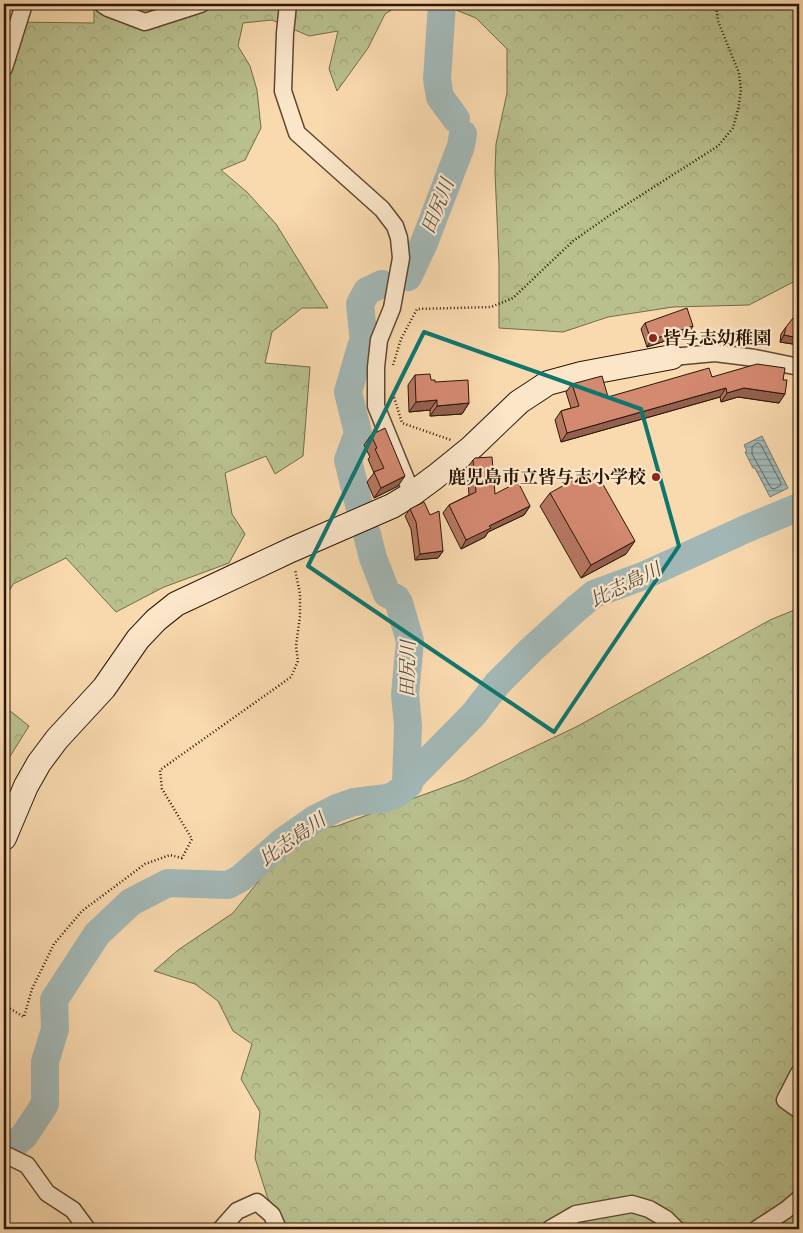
<svg xmlns="http://www.w3.org/2000/svg" width="803" height="1233" viewBox="0 0 803 1233" font-family="'EB Garamond','Noto Serif JP',serif">
<style>
.forest{fill:url(#forest-crowns);stroke:#726c4a}
.water{fill:url(#water-rules);stroke:#72776f}
.lines{fill:none;stroke-linecap:round;stroke-linejoin:round}
.shore{stroke:#66675e;stroke-width:1}
.river{stroke:#a2b7b5;stroke-width:28}
.street-casing{stroke:#5e4831;stroke-width:19}
.secondary-casing{stroke:#2a1707;stroke-width:26}
.path{stroke:#2a1707;stroke-width:2.5;stroke-dasharray:1 2.5;stroke-linecap:butt}
.street{stroke:#fbe6ca;stroke-width:16}
.secondary{stroke:#fbe6ca;stroke-width:24}
.wall{fill:#b67661;stroke:#2a1707}
.shaded-wall{fill:#94604f;stroke:#2a1707}
.building{fill:#d48971;stroke:#2a1707}
.marked{fill:none;stroke:#0f766e;stroke-width:4;stroke-linejoin:round}
.poi-dot{fill:#8f2418;stroke:#fbe6ca;stroke-width:2}
.labels{text-anchor:middle;stroke-width:4.5;stroke-linejoin:round;paint-order:stroke}
.poi-label{font-size:18px;font-weight:bold;fill:#2a1707;stroke:#fbe6ca;text-anchor:start}
.water-label{font-size:19px;font-style:italic;fill:#544f44;stroke:#fbe6ca}
</style>
<defs>
<pattern id="forest-crowns" width="20" height="18" patternUnits="userSpaceOnUse" patternTransform="scale(1.25)"><rect width="20" height="18" fill="#b9c08e"/><path d="M2 6a3 3 0 1 1 6 0M12 15a3 3 0 1 1 6 0" fill="none" stroke="#9fa479"/></pattern>
<pattern id="water-rules" width="6" height="5" patternUnits="userSpaceOnUse" patternTransform="scale(1.25)"><rect width="6" height="5" fill="#a2b7b5"/><path d="M0 2.5h6" fill="none" stroke="#849491"/></pattern>
</defs>
<rect width="100%" height="100%" fill="#f9d9ae"/>
<filter id="stains"><feTurbulence type="fractalNoise" baseFrequency=".004" numOctaves="4"/><feColorMatrix values="0 0 0 0 .2 0 0 0 0 .09 0 0 0 0 .02 0 0 0 .5 -.17"/></filter>
<radialGradient id="worn" r=".72"><stop offset=".6" stop-color="#630" stop-opacity="0"/><stop offset="1" stop-color="#630" stop-opacity=".3"/></radialGradient>
<path class="forest" d="M94,4H401L385,14L368,48L337,91L329,69L338,31L309,36L272,20L243,23L238,46L250,66L257,90L261,128L245,160L221,170L247,192L276,224L328,308H302L272,332L265,363L310,367L303,456L275,474L266,456L225,473L232,514L245,534L229,563L164,587L116,612L66,558L13,584L4,601V45L12,22L94,23Z
M441,4H799V279L749,305L673,307L608,317L563,332L499,328V265L495,172L496,144L507,93V49L476,18Z
M799,608V1229H283L267,1196L255,1158L260,1112L241,1079L252,1044L233,1031L218,1001L195,984L154,971L178,950L233,913L266,872L296,846L323,828L337,826L464,780L576,727L770,620Z
M4,706L29,726L4,766Z"/>
<path class="water" d="M762,436L788,488L770,497L755,468H753L745,452L747,451L744,445Z"/>
<g class="lines">
<path class="shore" d="M758,443L761,445L781,483L780,486L774,489L771,488L752,454V447Z"/>
<path class="river" d="M442,4L437,79L440,97L456,119
M408,277L424,243L461,146L463,134
M359,505L348,460L358,433L348,392L361,347L364,343L360,304L367,291L382,284
M406,783L473,715L497,684L531,650L577,608L594,594L643,576L748,528L799,507
M4,1152L24,1136L45,1104V1062L55,1029L54,1000L97,934L131,902L168,883L228,885L241,878L282,842L315,819L337,808L354,802L387,798L395,795L409,784L406,783L408,725L405,694L410,641L399,603L396,598L387,594L373,558L367,534"/>
<defs>
<path id="street" d="M102,4L108,8L145,22L201,4
M288,4L285,33L283,91L297,133L382,209L395,226L399,238L401,258L392,308L379,340L376,367V406L412,494
M4,68L24,4
M672,357L715,353L755,358L799,367
M799,1073L785,1100L799,1110
M4,1154L27,1165L47,1193L73,1210L87,1229
M221,1229L237,1211L257,1202L272,1215L278,1229
M550,1229L576,1214L632,1204L649,1209L666,1219L676,1229
M757,1229L786,1210L799,1199"/>
<path id="secondary" d="M4,838L26,786L39,763L57,739L104,688L138,639L156,620L176,604L291,550L392,506L412,494L435,477L472,447L519,402L548,383L581,374L672,357"/>
</defs>
<use href="#street" class="street-casing"/>
<use href="#secondary" class="secondary-casing"/>
<path class="path" d="M393,365L401,339L417,309L491,307L513,298L573,241L610,215L718,146L733,128L738,110L741,90L739,73L718,21L716,4
M393,394L402,423L451,440
M4,1005L24,1017L32,989L54,944L82,911L145,864L170,855L182,858L192,839L162,789L160,770L291,677L298,661L296,646L300,616V594L295,569"/>
<use href="#street" class="street"/>
<use href="#secondary" class="secondary"/>
</g>
<path class="wall" d="M645,323L689,333L647,347L641,329Z
M786,327L799,345L780,342L781,334Z
M415,375L435,382L469,403L462,414L430,416V410L409,412L408,385Z
M712,377L783,380L779,403L738,397L721,402L720,397L561,442L555,420L561,411L571,408L566,392L572,384L608,397Z
M371,435L398,486L374,498L367,482L374,473L368,459L370,457L364,445Z
M473,460L495,494L530,506L524,515L488,532L485,537L461,549L443,513L449,505L469,495L467,468Z
M550,493L626,554L581,578L540,506Z
M410,509L443,551L438,558L415,560L411,529L405,516Z"/>
<path class="shaded-wall" d="M693,326L689,333L647,347L651,340Z
M784,335L799,338V345L780,342Z
M726,388L720,397L561,442L567,433Z
M744,388L785,394L779,403L738,397L721,402L727,393Z
M437,400L430,410L409,412L416,402Z
M469,403L462,414L430,416L437,406Z
M405,476L398,486L374,498L381,488Z
M530,506L524,515L488,532L485,537L461,549L466,540L489,526Z
M635,541L626,554L581,578L591,565Z
M443,551L438,558L415,560L420,554Z"/>
<path class="building" d="M687,308L693,326L651,340L645,323Z
M799,317V338L784,335L786,327L793,318Z
M757,364L785,368L783,380H787L785,394L744,388L727,393L726,388L567,433L561,411L579,406L572,384L602,376L608,397L709,368L712,377Z
M430,374L431,380H435V382L468,380L469,403L437,406V400L416,402L415,375Z
M385,428L405,476L381,488L374,472L384,468L375,449L377,448L371,435Z
M492,457L495,494L518,482L530,506L489,526L491,528L466,540L449,505L476,492L473,460L475,458Z
M596,472L635,541L591,565L550,493L577,478L579,482Z
M424,502L430,515L439,511L443,551L420,554L416,522L410,509Z"/>
<path class="marked" d="M424,332L641,409L679,546L554,732L308,566Z"/>
<g class="poi-dot">
<circle cx="653" cy="338" r="5"/>
<circle cx="656" cy="477" r="5"/>
</g>
<g class="labels">
<g class="poi-label">
<text x="663" y="344">皆与志幼稚園</text>
<text x="646" y="483" text-anchor="end">鹿児島市立皆与志小学校</text>
</g>
<g class="water-label">
<text transform="translate(437 206) rotate(-68)" y="7">田尻川</text>
<text transform="translate(625 584) rotate(-26)" y="7">比志島川</text>
<text transform="translate(407 669) rotate(-89)" y="7">田尻川</text>
<text transform="translate(292 839) rotate(-35)" y="7">比志島川</text>
</g>
</g>
<rect width="803" height="1233" fill="none" stroke="#f9d9ae" stroke-width="20"/>
<rect x="5" y="5" width="793" height="1223" fill="none" stroke="#2a1707" stroke-width="2.5"/>
<rect x="10" y="10" width="783" height="1213" fill="none" stroke="#2a1707"/>
<rect width="100%" height="100%" filter="url(#stains)"/>
<rect width="100%" height="100%" fill="url(#worn)"/>
</svg>
